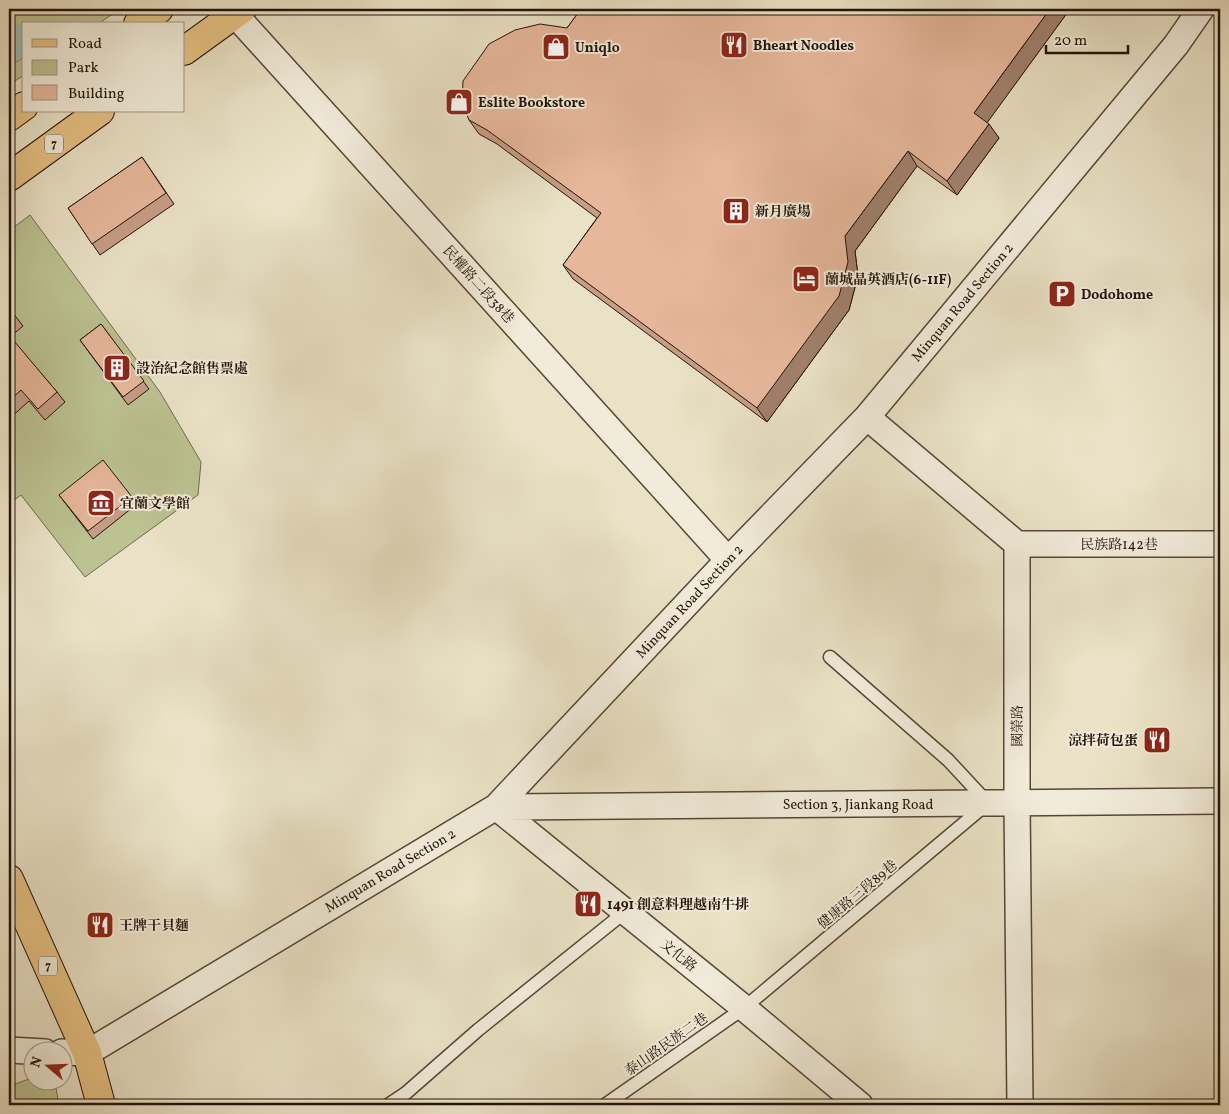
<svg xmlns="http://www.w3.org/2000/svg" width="1229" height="1114" viewBox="0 0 1229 1114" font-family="Vollkorn,'Noto Serif TC',serif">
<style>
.green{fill:#bcc291;stroke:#706a4c}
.water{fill:#98beb0;stroke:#6a796d}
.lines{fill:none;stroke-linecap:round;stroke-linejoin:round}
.canal{stroke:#98beb0;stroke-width:29}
.lane-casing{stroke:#564638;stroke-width:15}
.street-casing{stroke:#564638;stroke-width:28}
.primary-casing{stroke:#241208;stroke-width:30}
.lane{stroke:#f1ecda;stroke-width:12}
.street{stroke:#f1ecda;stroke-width:25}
.primary{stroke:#e5c183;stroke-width:28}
.wall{fill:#c69d85;stroke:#241208}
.shaded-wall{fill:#a1806c;stroke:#241208}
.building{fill:#e6b79b;stroke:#241208}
.labels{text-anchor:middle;stroke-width:4;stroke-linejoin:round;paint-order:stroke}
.shield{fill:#f1ecda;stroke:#625347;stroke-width:1}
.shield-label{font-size:12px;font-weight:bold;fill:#241208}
.poi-label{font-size:14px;font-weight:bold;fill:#241208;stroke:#f1ecda;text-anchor:start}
.street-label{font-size:14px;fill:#241208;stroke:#f1ecda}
</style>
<rect width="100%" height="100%" fill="#eae2c6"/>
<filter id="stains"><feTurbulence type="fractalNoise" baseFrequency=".004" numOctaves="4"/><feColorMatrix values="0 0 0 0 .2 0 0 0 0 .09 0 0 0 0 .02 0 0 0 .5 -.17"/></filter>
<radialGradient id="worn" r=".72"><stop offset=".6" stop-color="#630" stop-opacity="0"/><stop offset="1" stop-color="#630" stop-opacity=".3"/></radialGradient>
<path class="green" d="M9,9H120L98,24H24V75L9,85Z
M30,215L160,392L201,462L198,495L85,577L21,495L9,504V231Z
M32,1078V1082H41L56,1088L59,1105H9V1086Z"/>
<path class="water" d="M14,39L24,41V57L9,67V43Z"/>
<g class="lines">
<path class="canal" d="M9,49L24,38"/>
<defs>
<path id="lane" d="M388,1105L406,1093L478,1030L625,912
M605,1105L744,1008L988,803L948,760L830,657"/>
<path id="street" d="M230,9L728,560
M867,417L1017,544V803L1020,1105
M1017,544H1220
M496,807L1220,801
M496,807L744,1008L860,1105
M9,1050L45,1052
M62,1052L87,1053L496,807L728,560L867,417L1176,45L1201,9"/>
<path id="primary" d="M138,24L159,9
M184,51L242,9
M9,117L24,106
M9,177L100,111
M9,879L87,1053L101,1105"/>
</defs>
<use href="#lane" class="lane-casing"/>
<use href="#street" class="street-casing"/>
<use href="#primary" class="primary-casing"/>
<use href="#lane" class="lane"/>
<use href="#street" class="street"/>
<use href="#primary" class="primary"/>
</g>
<path class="wall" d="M581,9H1070L987,122L999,138L957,195L917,166L855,251L858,276L849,310L767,422L573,279L563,265L597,218L497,144L479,134L469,120L567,28Z
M142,157L174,204L100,255L68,208Z
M9,308L23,326L10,337L57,392L65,402L45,420L29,401L9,419Z
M101,324L149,389L128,405L80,340Z
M59,495L132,497L137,504L93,539Z"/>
<path class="shaded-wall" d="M1050,9H1070L984,127L974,113Z
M989,124L999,138L957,195L947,181Z
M908,151L917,166L855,251L858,276L849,310L767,422L757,408L845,236Z
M9,597L13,602L9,614Z"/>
<path class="building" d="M581,9H1050L974,113L989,124L947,181L908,151L845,236L848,262L839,296L757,408L563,265L601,213L487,130L469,120L462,103L463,81L489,44L515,30L540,24L567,28Z
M142,157L166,193L92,244L68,208Z
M9,308L15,315L9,321Z
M101,324L144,381L123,397L80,340Z
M9,335L57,392L38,409L21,390L9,401Z
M103,460L132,497L88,531L59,495Z"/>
<defs>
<symbol id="restaurant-square" viewBox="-11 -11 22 22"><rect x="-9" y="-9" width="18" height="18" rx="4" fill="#8f2418" stroke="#f1ecda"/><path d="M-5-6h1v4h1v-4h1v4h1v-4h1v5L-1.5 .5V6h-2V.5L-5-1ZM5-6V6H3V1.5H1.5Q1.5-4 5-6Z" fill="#fff"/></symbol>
<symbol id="shop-square" viewBox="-11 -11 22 22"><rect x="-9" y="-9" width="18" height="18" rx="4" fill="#8f2418" stroke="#f1ecda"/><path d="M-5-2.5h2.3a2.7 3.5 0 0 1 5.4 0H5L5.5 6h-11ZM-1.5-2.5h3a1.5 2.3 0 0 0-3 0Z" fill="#fff"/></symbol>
<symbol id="building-square" viewBox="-11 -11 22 22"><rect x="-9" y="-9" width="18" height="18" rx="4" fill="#8f2418" stroke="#f1ecda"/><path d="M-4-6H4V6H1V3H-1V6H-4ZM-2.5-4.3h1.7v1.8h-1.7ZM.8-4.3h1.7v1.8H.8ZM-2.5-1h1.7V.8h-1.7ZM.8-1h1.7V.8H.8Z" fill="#fff"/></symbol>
<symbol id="hotel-square" viewBox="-11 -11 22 22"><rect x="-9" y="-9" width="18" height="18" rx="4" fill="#8f2418" stroke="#f1ecda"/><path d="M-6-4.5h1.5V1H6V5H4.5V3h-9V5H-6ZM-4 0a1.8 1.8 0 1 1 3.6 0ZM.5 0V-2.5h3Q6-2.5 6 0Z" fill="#fff"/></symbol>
<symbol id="parking-square" viewBox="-11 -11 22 22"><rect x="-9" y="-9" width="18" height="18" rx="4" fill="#8f2418" stroke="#f1ecda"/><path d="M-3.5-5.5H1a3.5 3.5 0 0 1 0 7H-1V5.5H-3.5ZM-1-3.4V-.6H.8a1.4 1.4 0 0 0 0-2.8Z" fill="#fff"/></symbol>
<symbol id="museum-square" viewBox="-11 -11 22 22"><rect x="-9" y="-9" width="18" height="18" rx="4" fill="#8f2418" stroke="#f1ecda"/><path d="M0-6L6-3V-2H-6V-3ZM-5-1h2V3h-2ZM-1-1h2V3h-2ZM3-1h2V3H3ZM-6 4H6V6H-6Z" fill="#fff"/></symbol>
</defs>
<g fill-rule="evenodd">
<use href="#restaurant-square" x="718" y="29" width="32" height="32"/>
<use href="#shop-square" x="540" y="31" width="32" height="32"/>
<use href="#shop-square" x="443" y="86" width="32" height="32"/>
<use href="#building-square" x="720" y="195" width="32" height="32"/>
<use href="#hotel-square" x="790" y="263" width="32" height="32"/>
<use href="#parking-square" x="1046" y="278" width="32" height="32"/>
<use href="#building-square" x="101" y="352" width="32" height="32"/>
<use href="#museum-square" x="85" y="487" width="32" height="32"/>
<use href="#restaurant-square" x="1141" y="724" width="32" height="32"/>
<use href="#restaurant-square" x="572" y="888" width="32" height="32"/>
<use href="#restaurant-square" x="84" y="909" width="32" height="32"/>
</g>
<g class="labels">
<g class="shield">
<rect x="45" y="134.5" width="18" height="19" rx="4"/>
<rect x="39" y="956.5" width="18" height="19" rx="4"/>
</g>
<g class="shield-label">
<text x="54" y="148">7</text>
<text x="48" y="970">7</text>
</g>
<g class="poi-label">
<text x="753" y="50">Bheart Noodles</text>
<text x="575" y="52">Uniqlo</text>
<text x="478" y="107">Eslite Bookstore</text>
<text x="755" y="216">新月廣場</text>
<text x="825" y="284">蘭城晶英酒店(6-11F)</text>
<text x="1081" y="299">Dodohome</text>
<text x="136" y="373">設治紀念館售票處</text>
<text x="120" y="508">宜蘭文學館</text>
<text x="1138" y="745" text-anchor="end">涼拌荷包蛋</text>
<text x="607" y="909">1491 創意料理越南牛排</text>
<text x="119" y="930">王牌干貝麵</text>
</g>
<g class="street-label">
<text transform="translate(479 284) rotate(48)" y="5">民權路二段38巷</text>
<text transform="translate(962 302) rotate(-50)" y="5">Minquan Road Section 2</text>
<text x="1119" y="549">民族路142巷</text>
<text transform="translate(689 601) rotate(-47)" y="5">Minquan Road Section 2</text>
<text transform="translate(1017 726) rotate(-90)" y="5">國榮路</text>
<text x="858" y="809">Section 3, Jiankang Road</text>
<text transform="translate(390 870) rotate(-31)" y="5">Minquan Road Section 2</text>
<text transform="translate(857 894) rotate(-40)" y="5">健康路三段89巷</text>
<text transform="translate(679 955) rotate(39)" y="5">文化路</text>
<text transform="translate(666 1044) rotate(-35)" y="5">泰山路民族二巷</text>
</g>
</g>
<rect width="1229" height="1114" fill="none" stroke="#eae2c6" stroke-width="30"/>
<rect x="10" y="10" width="1209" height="1094" fill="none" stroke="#241208" stroke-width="2.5"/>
<rect x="15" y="15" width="1199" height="1084" fill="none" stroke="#241208"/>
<rect x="22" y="22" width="162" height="90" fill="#f1ecda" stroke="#9f9586"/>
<rect x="32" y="39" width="25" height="8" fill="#e5c183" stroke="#9f9586"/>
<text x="68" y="48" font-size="15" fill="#241208">Road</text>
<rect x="32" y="60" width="25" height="15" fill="#bcc291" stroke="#9f9586"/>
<text x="68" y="72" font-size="15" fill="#241208">Park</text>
<rect x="32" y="85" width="25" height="15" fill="#e6b79b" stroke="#9f9586"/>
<text x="68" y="98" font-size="15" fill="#241208">Building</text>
<g transform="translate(48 1066) rotate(289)"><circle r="24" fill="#f1ecda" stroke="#9f9586"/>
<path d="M0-4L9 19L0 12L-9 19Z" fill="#8f2418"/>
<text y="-8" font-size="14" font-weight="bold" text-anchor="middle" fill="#241208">N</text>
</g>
<path d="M1046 45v8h82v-8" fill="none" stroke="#241208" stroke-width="2.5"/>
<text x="1054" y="45" font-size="15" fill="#241208" stroke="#f1ecda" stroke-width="4" paint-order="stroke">20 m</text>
<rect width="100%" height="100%" filter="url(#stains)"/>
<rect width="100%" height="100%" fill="url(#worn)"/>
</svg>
